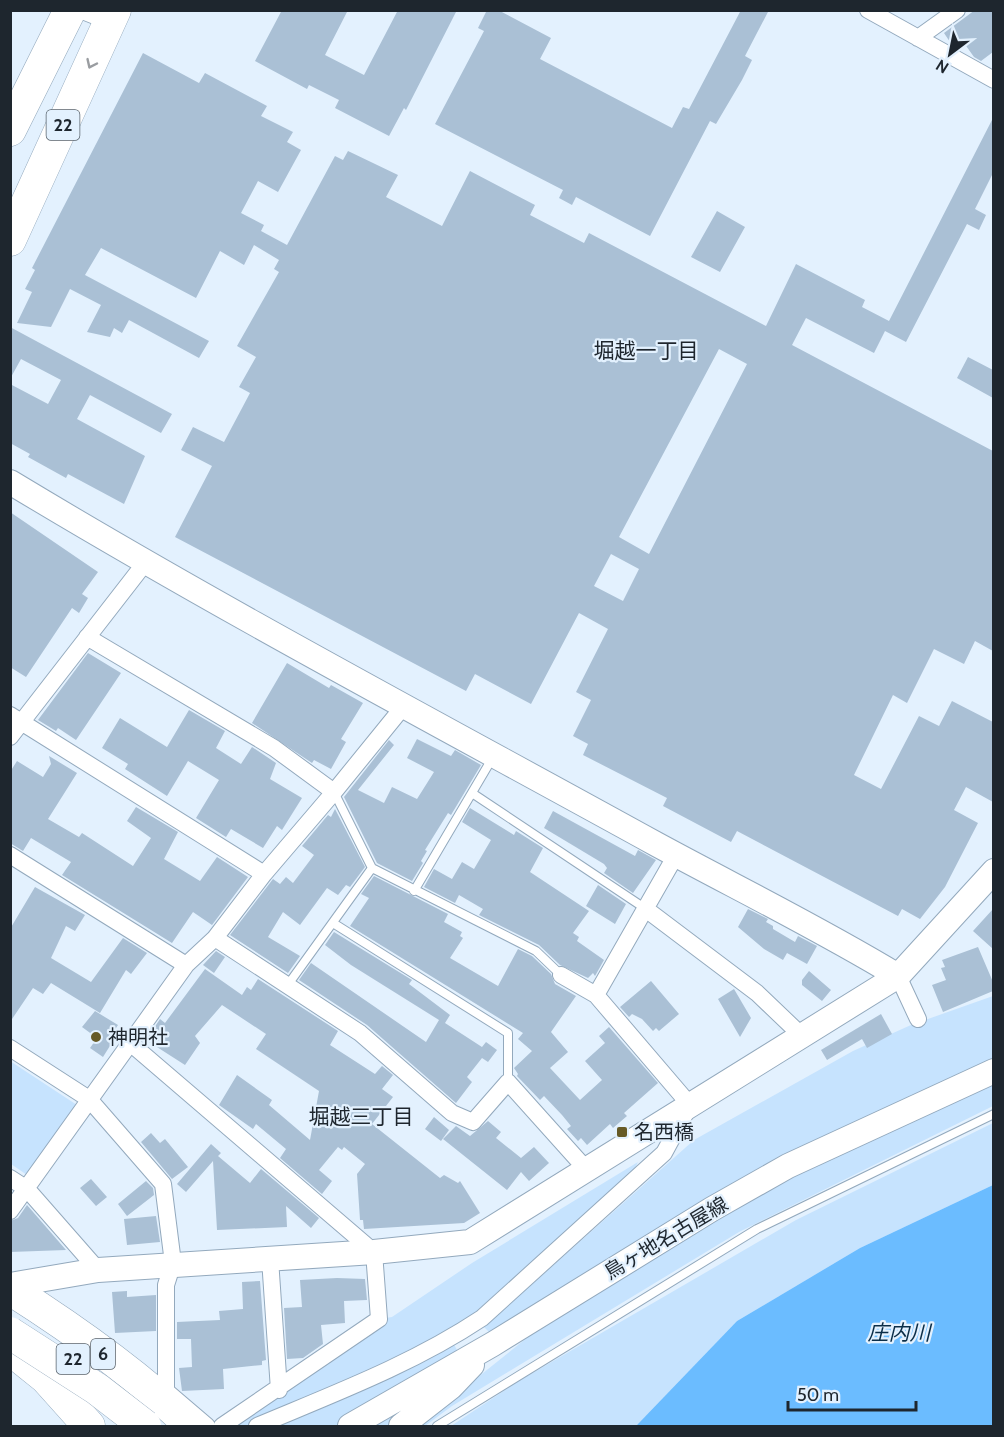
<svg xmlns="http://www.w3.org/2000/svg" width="1004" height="1437" viewBox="0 0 1004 1437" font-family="Cabin,'Noto Sans JP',sans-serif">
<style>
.green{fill:#c6e3fe}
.water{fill:#6bbcff}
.building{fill:#aac0d5;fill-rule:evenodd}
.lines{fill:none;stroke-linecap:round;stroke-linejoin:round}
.lane-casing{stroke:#93a9bd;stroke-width:10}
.street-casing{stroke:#93a9bd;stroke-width:18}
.secondary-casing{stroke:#93a9bd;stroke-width:26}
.highway-casing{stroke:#93a9bd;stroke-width:33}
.lane{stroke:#fff;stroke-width:8}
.street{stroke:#fff;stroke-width:16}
.secondary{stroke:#fff;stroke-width:24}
.highway{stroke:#fff;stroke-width:32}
.highway-bridge-casing{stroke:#93a9bd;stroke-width:33;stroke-linecap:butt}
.highway-bridge{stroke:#fff;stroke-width:32}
.oneway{stroke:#9a9da1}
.poi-dot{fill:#665a26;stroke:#e3f1fe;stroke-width:2}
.labels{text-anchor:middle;stroke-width:4.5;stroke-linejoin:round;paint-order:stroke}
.shield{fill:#e3f1fe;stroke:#59636c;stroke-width:1.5}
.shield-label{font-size:18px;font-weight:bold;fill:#1e262e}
.poi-label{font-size:20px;fill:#1e262e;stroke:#e3f1fe;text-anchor:start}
.street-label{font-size:20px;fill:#1e262e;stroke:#e3f1fe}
.neighbourhood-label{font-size:21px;fill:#1e262e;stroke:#e3f1fe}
.water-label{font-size:21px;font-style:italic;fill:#0b2e48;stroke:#e3f1fe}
</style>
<rect width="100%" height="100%" fill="#e3f1fe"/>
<path class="green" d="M993,996V1062L658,1229L489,1332L484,1327L694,1140L853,1051L911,1025Z
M10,1061L80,1107L27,1175L11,1164Z
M993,1082V1106L739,1232L452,1406L425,1426H410L448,1401L578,1297L793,1175Z
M993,1123V1185L860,1248L737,1321L636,1426H451L517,1382L796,1220Z
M638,1162L634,1170L463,1323L451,1339L463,1361L394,1426H235L379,1319L392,1317L472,1263Z"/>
<path class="water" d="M993,1185V1426H636L737,1321L860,1248Z"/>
<path class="building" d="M282,10H348L325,55L364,75L398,10H457L406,110L404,108L389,136L335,108L339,100L309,85L307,89L255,61Z
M487,10H498L551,38L540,59L672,128L683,107L689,109L741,10H769L745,56L752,60L742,80L716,124L710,121L650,236L576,197L572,205L559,198L563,190L435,124L484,31L478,28Z
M975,10H993V52L981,61L974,57L964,43L958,48L952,45L944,33Z
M143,53L199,83L205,73L267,106L261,116L293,132L287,142L301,150L278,192L258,181L241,213L264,225L261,231L287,245L335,156L343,160L348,151L398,175L386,197L442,226L470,171L535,205L530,215L584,243L589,233L766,326L796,264L865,300L862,307L889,321L993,118V173L975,209L986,215L979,230L967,224L906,342L885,331L874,353L806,318L792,345L993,451V651L975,641L964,664L934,649L907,703L893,695L854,775L881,789L919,716L939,726L952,701L993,722V802L966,787L954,810L978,823L945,887L920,919L902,909L898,916L737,831L731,842L663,806L667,798L583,755L588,744L573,736L591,700L576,692L608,629L579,613L531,704L475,674L466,691L175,537L212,466L181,450L193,427L224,442L250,393L239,387L256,357L237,346L279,272L274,269L279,260L254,245L244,265L220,251L196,298L101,248L85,275L209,341L199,358L129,320L122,333L114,328L110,337L87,332L101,305L70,289L51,327L17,323L32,292L25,289L35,270L32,268ZM719,349L747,364L649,554L619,537ZM611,554L639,569L623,601L594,586Z
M717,211L745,227L720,272L691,257Z
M10,327L172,414L161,433L90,395L77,419L145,456L124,504L68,474L66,478L28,457L30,454L10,443V384L48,404L61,380L21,359L10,379Z
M968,357L993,370V398L957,378Z
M10,512L98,572L82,594L88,598L79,613L72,608L26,677L10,667Z
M88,653L121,673L76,740L58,728L56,731L38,720Z
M287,663L329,688L331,685L363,703L341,739L346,742L331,769L314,760L312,763L252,723Z
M189,710L225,731L216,748L241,764L252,747L276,763L270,779L302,798L282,830L277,826L263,848L231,829L226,837L196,818L219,780L188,761L167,796L125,769L128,764L102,748L120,718L167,747Z
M417,739L451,756L455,750L481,765L451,815L448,813L425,850L427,851L421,861L423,863L412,881L377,863L344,797L389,740L394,745L358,790L384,803L392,787L417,799L434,772L407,758Z
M49,756L77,773L48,819L79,837L82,833L133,866L151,838L127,821L136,807L178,832L164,859L200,881L217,857L248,877L212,925L193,912L172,943L62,875L71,862L31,838L23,851L10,843V772L17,761L43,777L51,764Z
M470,808L514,835L516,831L543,848L530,872L589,911L573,933L579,937L577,941L604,960L595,976L593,973L588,978L560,965L539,945L479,915L483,909L459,895L455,903L424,887L434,869L452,879L462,862L474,869L491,840L462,822Z
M335,809L365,867L350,887L346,885L338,895L327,888L300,925L283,912L268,937L300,956L288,973L230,935L273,879L280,884L286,877L293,883L314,855L302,846L328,815L331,817Z
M553,811L635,856L638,850L656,860L633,893L604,873L607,868L604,864L544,828Z
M374,876L448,914L444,922L462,932L460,936L463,938L450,958L498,986L518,949L532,956L551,974L555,984L576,996L551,1032L568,1052L550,1068L580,1100L602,1080L585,1061L605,1043L599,1036L609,1027L658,1083L624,1113L627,1116L613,1128L610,1124L587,1145L581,1138L578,1141L567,1129L571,1126L562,1115L544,1096L540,1100L517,1076L518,1074L514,1068L532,1051L518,1039L523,1033L350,926L369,898L361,894Z
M598,885L626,904L615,924L586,906Z
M35,887L85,915L75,931L66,926L51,958L91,982L123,938L147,953L131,974L126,970L100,1013L51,983L43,994L33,988L10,1022V929Z
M748,909L768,919L766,922L773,926V929L795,942L798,936L817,946L807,964L787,953L783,960L764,949L738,927Z
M993,909V949L973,931Z
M334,932L412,980L409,984L450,1015L445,1023L482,1047L486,1042L497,1050L488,1062L482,1058L467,1077L472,1082L456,1103L367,1025L299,980L311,963L426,1042L439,1020L351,965L325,945Z
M978,947L993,982V991L943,1012L932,985L946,980L941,968L945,967L942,960Z
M216,951L225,957L214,973L203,965Z
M205,969L242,995L247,987L251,990L258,979L338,1031L330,1045L375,1074L382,1066L393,1075L382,1089L393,1097L372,1124L440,1178L444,1175L458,1183L460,1181L480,1213L464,1223L364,1229L363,1220H360L357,1174L365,1164L344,1147L342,1150L338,1147L319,1170L332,1181L322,1194L280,1158L286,1149L256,1124L253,1129L219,1105L237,1075L272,1100L269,1105L310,1140L319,1091L256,1049L266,1034L222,1005L195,1036L200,1043L185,1065L146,1040L160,1019L165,1023Z
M809,971L831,990L822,1001L802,985V980Z
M651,981L679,1014L659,1031L656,1028L653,1031L642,1019L632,1014L629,1017L620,1007Z
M734,989L751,1018L740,1037L718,999Z
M95,1011L118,1025L114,1031L118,1033L103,1057L90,1048L97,1038L82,1027Z
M881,1014L892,1034L867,1048L862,1039L827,1060L821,1050Z
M434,1117L449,1130L441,1141L425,1129Z
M488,1121L501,1132L496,1138L521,1158L534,1147L549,1163L529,1181L521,1172L507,1190L443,1139L456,1126L470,1136Z
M151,1133L160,1143L165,1139L188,1167L172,1179L141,1142Z
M211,1144L221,1153L218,1156L250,1183L261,1169L319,1218L311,1228L286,1206L287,1227L217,1230L213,1161L186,1192L177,1184Z
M91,1179L107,1197L96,1206L80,1188Z
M146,1181L153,1188L154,1195L127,1216L118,1204Z
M27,1205L66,1250L10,1252V1221L18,1218Z
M156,1216L160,1242L127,1245L124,1219Z
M337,1278L365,1279L367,1300L344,1301L345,1323L321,1325L323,1344L303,1358L287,1359L284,1308L302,1307L300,1280Z
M260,1281L266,1360L262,1361V1365L223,1369L224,1389L182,1391L179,1368L192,1367L191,1339H177V1322L220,1320L219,1311L243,1309L242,1282Z
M127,1291V1297L156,1295V1331L115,1333L112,1292Z"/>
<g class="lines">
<defs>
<path id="lane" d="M334,792L372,868L536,951L561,975
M472,793L646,909
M414,891L493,757
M333,923L508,1033V1082
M287,986L372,868
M437,1426L757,1229L994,1114"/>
<path id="street" d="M80,10L110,22
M868,10L994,80
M918,38L957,10
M87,637L274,748L334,792
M10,715L264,874
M10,737L145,563
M10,855L186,965
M647,910L757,993L802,1036
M215,938L360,1033L452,1113L473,1122L508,1082L586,1169
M898,976L918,1019
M596,995L676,855
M129,1042L374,1252L379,1319L222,1426
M10,1048L89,1099L163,1184L173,1263L166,1285V1391L207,1426
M10,1178L27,1189L98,1270
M10,1211L186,965L215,938L264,874L334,792L403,707
M270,1259L279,1390
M257,1426C333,1394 413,1364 482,1318L664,1153L690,1105L596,995L561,975"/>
<path id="secondary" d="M10,482C222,610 440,725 656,844C737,888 819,928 898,976
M10,1285L98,1270L374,1252L470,1242L898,976L994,871
M350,1426L493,1344L712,1209L788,1166L994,1071
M401,1426L451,1387L472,1365"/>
<path id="highway" d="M10,130L70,10
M10,240L115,10
M10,1289C73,1329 137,1374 191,1426
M10,1349L46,1378L89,1426"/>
</defs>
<use href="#lane" class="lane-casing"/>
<use href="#street" class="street-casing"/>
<use href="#secondary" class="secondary-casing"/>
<use href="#highway" class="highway-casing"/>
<use href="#lane" class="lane"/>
<use href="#street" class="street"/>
<use href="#secondary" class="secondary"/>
<use href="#highway" class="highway"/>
<defs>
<path id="highway-bridge" d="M10,1333L97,1389L145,1426"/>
</defs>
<use href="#highway-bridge" class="highway-bridge-casing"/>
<use href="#highway-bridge" class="highway-bridge"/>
</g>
<defs><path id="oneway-chevron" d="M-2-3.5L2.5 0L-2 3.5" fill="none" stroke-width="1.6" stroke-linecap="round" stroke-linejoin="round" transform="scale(1.5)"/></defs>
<use class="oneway" href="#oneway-chevron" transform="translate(91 64) rotate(115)"/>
<g class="poi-dot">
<circle cx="96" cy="1037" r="6"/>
<rect x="616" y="1126" width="12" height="12" rx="3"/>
</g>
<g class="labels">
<g class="shield">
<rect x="46.5" y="110" width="33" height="30" rx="4.5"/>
<rect x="91" y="1339" width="24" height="30" rx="4.5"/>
<rect x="56.5" y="1344" width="33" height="30" rx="4.5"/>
</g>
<g class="shield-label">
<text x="63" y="131">22</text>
<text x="103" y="1360">6</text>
<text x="73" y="1365">22</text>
</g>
<g class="poi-label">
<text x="108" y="1044">神明社</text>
<text x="634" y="1139">名西橋</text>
</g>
<g class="street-label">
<text transform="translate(666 1238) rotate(-31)" y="7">鳥ヶ地名古屋線</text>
</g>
<g class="neighbourhood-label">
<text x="646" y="358">堀越一丁目</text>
<text x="361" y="1124">堀越三丁目</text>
</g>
<g class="water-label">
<text x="899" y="1340">庄内川</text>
</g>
</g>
<rect width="1004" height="1437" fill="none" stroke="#1e262e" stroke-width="24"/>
<g transform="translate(950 54) rotate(212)" stroke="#e3f1fe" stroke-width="4.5" paint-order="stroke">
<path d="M0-4.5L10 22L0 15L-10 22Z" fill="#1e262e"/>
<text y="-9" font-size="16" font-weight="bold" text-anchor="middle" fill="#1e262e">N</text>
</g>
<path d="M788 1401v9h128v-9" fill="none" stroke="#1e262e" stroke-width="3"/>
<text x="797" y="1401" font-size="18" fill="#1e262e" stroke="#e3f1fe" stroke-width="4.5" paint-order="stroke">50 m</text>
</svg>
